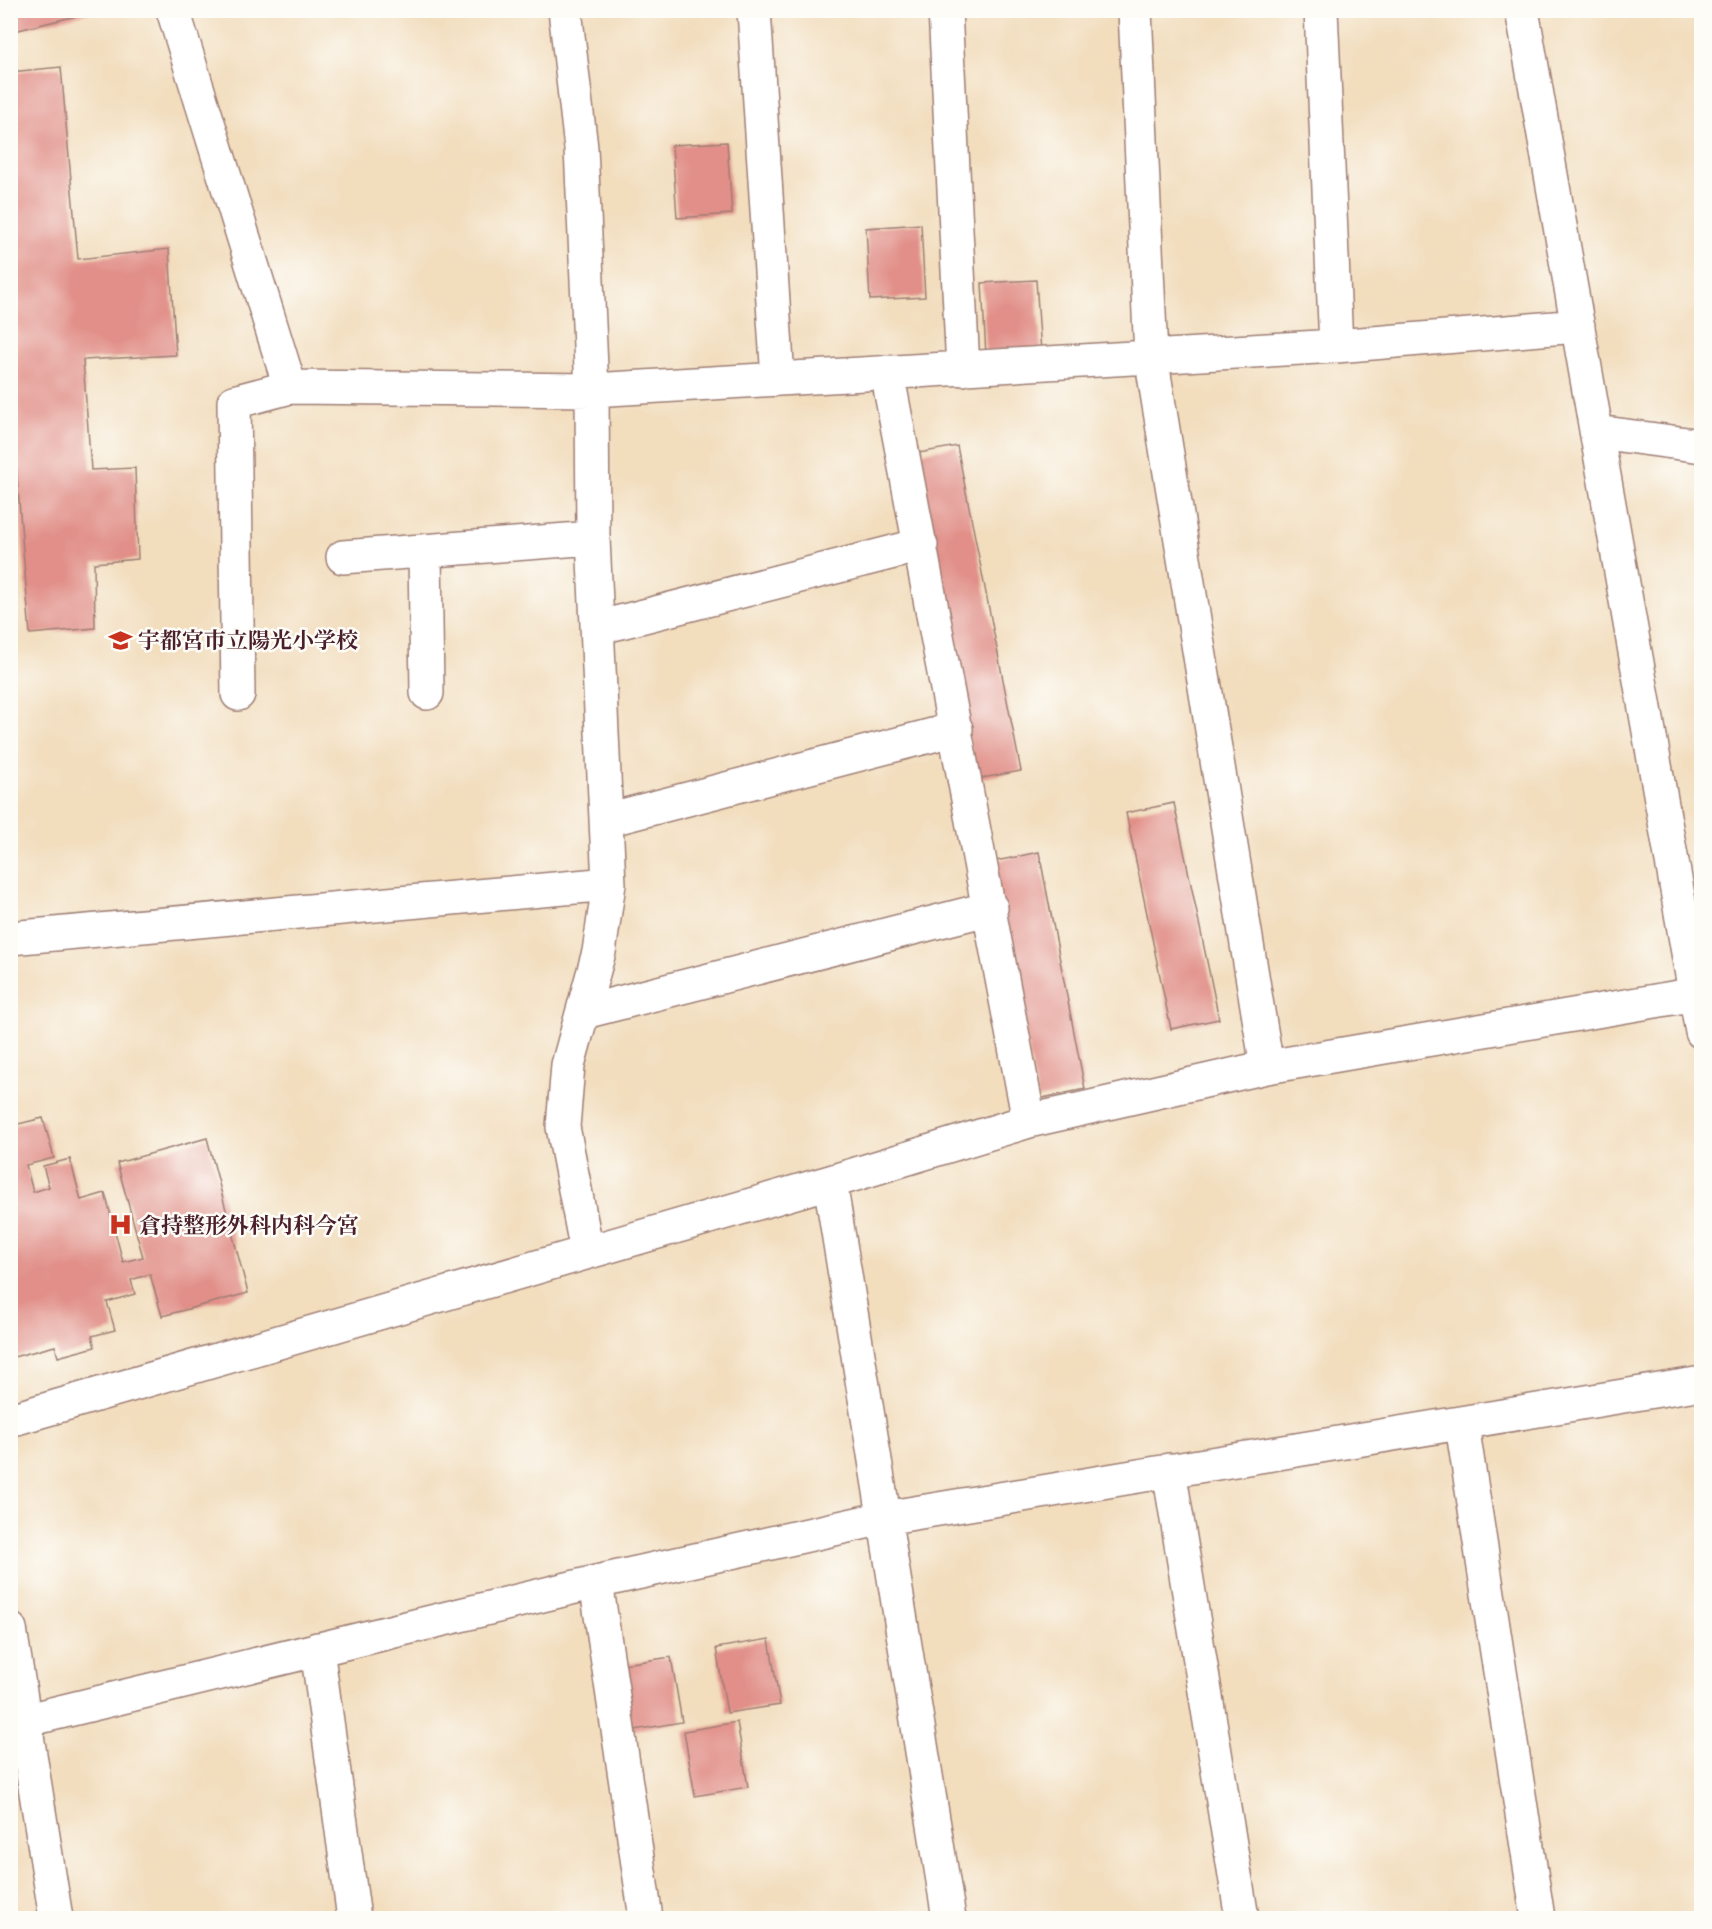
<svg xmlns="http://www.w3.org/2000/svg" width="1712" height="1929" viewBox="0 0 1712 1929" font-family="Alegreya,'Noto Serif JP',serif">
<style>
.building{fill:#e18f88}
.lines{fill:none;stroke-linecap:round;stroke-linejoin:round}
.minor-casing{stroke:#9e7e74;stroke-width:36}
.minor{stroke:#fff;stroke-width:33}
.labels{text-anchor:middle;stroke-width:5;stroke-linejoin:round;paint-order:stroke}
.poi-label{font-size:22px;font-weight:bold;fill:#4a1f2b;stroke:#fdfcf7;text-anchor:start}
</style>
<rect width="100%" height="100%" fill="#fdfcf7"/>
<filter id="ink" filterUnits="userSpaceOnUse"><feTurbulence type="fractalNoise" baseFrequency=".0167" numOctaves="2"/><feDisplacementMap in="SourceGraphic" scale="12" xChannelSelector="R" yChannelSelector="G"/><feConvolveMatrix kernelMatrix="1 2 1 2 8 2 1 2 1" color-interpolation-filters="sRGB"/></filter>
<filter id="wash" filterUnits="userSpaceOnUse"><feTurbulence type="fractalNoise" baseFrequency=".008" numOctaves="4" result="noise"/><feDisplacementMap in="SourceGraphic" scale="24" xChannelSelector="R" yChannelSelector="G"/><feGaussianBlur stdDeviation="1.35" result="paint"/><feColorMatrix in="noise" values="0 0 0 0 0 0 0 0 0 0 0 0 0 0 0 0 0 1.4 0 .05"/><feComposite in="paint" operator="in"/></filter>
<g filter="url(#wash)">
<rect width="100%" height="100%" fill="#f2ddbd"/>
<g id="blocks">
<path class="building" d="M10,10H96L97,11L10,32Z
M61,67L78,259L169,249L176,355L83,360L91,470L135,468L138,559L94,563L95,628L30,634L10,393V72Z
M727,142L732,214L677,218L672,145Z
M921,224L925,297L870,300L866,228Z
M1036,280L1041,352L986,356L982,283Z
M957,446L1021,771L977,779L913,454Z
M1174,803L1219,1019L1171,1029L1126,813Z
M1039,852L1085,1089L1038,1099L991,862Z
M43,1118L54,1158L26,1165L33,1192L49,1187L43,1166L70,1159L81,1200L105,1193L123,1262L143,1257L117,1163L207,1138L248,1293L162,1316L150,1274L131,1280L135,1294L107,1302L115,1330L92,1336L95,1347L58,1357L55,1346L10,1358V1126Z
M769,1639L780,1705L727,1713L716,1648Z
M671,1657L682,1722L629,1731L618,1665Z
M737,1722L748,1787L695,1796L684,1731Z"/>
</g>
</g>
<g filter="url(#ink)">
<use href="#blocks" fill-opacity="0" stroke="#9e7e74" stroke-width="1.5"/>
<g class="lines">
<defs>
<path id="minor" d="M173,10L290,387L592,390L1336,346L1578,326
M565,10L581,148L592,390L593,538L609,884L599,952L568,1065L563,1127L587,1252
M754,10L778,379
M945,10L963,369
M1135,10L1151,356L1267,1067
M1321,10L1336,346
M1522,10L1702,1032
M887,372L1029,1121
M1597,432L1702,446
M425,551L427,693
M343,557L593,538
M597,628L921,545
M238,694L234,402L290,387
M607,820L956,729
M10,938L609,884
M584,1012L991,908
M830,1182L949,1918
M10,1420L830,1182L1029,1121L1267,1067L1702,993
M1462,1425L1538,1918
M1169,1470L1242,1918
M596,1582L646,1918
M10,1629L56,1918
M317,1649L354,1918
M10,1727L27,1720L596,1582L884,1518L1702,1383"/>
</defs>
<use href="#minor" class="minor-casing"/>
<use href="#minor" class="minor"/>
</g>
</g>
<defs>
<symbol id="school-bare" viewBox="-9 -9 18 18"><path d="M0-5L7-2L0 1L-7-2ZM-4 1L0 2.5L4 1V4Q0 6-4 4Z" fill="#c8321e" stroke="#fdfcf7" stroke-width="2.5" paint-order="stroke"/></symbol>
<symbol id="hospital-bare" viewBox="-9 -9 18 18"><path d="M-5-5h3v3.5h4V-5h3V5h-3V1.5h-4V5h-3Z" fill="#c8321e" stroke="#fdfcf7" stroke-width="2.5" paint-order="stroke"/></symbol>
</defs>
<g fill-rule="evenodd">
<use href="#school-bare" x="104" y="624" width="33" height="33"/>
<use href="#hospital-bare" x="104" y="1208" width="33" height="33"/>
</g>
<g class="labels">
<g class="poi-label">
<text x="138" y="648">宇都宮市立陽光小学校</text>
<text x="139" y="1233">倉持整形外科内科今宮</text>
</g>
</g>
<rect width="1712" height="1929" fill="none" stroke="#fdfcf7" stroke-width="36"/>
</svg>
